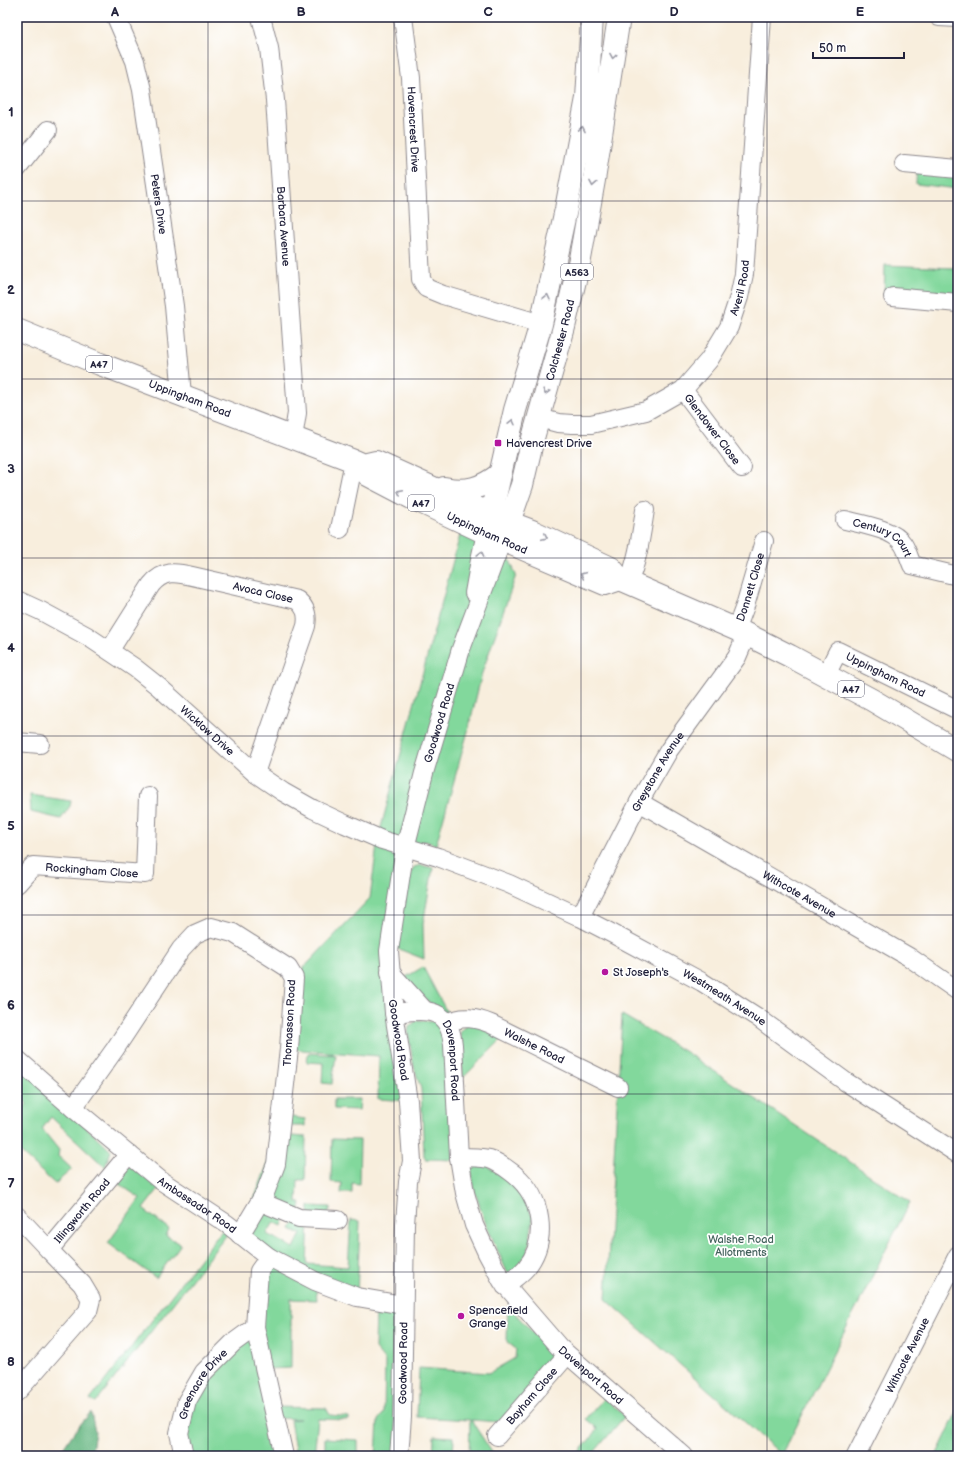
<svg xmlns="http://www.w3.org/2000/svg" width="975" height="1473" viewBox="0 0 975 1473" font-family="'Balsamiq Sans',sans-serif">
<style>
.green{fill:#82d89c;stroke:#527d6c}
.forest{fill:#69b884;stroke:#466d60}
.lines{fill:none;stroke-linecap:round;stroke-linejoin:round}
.minor-casing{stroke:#8d888c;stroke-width:20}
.highway-casing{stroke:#8d888c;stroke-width:24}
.minor{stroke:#fff;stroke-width:18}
.highway{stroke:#fff;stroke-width:22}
.oneway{stroke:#9c9ca7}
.grid{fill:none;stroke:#22223b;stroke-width:1;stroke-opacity:0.55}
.poi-dot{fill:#b5179e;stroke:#fff;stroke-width:1.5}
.labels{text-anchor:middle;stroke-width:3.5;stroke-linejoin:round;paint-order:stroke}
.shield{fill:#fff;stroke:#646476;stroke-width:1}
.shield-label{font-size:10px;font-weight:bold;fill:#22223b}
.street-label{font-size:11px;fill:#22223b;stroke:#fff}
.poi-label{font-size:11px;fill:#22223b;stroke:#fff;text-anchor:start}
.park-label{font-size:11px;fill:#44625d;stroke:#fff}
.neatline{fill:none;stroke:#22223b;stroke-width:1.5}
.grid-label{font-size:13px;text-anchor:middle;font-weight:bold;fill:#22223b}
</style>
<rect width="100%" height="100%" fill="#fff"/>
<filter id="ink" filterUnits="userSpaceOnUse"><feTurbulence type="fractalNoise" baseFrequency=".025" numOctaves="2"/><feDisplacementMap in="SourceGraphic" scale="8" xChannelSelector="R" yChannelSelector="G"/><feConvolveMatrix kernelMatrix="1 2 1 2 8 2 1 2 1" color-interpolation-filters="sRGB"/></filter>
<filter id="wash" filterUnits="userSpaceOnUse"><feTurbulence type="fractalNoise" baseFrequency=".012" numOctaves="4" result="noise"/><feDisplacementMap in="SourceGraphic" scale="16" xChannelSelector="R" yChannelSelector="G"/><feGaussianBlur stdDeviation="0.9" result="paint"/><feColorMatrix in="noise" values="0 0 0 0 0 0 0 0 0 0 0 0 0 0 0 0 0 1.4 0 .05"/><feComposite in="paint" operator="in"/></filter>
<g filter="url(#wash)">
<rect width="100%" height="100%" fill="#f8eedd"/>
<path class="green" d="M917,166L958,169V189L916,184Z
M885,265L953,268L958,266V303L884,297Z
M460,535L502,542L516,575L482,673L468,731L436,845L425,841L405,848L386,948L408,1101L378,1099L379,1056L289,1049L294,978L370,898L378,838Z
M30,795L71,801L70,806L61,819L31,812Z
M421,865L433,868L423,924L424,959L396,948L409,876L414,867Z
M423,967L449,1016L399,981Z
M622,1015L684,1051L910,1202L782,1455L606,1299Z
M473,1018L507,1034L463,1078L460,1033Z
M417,1020L434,1021L444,1033L455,1160L426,1159L424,1156L421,1089L414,1067L408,1033L409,1027Z
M308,1053L336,1055L332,1084L322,1083L323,1063L307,1062Z
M17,1061L111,1151L105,1167L51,1117L42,1129L59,1150L58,1156L72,1169L55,1184L17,1149V1114L27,1104L17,1093Z
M334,1099H360L359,1110L334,1109Z
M285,1116L305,1119V1126H284Z
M279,1135L306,1137L305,1180H298L297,1203H301L300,1209L287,1213L282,1226L274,1222L267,1234L294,1248L301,1234L291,1229L294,1223L309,1218V1206L331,1207L325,1219H309L307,1264L348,1267L351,1220L360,1221L357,1297L315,1281L317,1300L291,1299V1368L266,1369L274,1407L326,1408L330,1415L349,1417V1420L318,1419L314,1456H296L290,1420L300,1419L276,1418L284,1456H184L187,1401L255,1327L269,1257L240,1235Z
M332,1139L360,1140L359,1184L352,1183V1193H341L342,1183L331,1182Z
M135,1158L164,1182L143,1209L169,1229L166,1236L181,1244L156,1278L108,1243L140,1198L116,1182Z
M482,1162L520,1188L533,1218L528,1253L513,1271L507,1272L484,1219L475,1192L470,1164Z
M227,1224L232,1228L96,1402L90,1400Z
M403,1305L399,1456H376L378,1420L384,1413L385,1361L375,1349L376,1309Z
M508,1306L553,1354L510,1415L500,1422L471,1420L493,1454L487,1456H469L470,1420L417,1417L419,1368L489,1373L515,1358L516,1349L507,1342Z
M604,1398L625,1416L591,1456H576L598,1429L586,1419Z
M958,1410V1456H935H936Z
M434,1436L454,1437L453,1456H433Z
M325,1438L358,1440V1456H325Z"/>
<path class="forest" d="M91,1412L95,1432L91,1456H58L74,1432Z"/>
</g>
<g filter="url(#ink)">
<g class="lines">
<defs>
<g id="minor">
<path id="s1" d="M116,17L135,61L142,90L174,306L182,395"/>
<path id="s2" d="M261,17L269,48L275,100L297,413L293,438"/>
<path id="s3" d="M403,17L411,78L421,279L426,288L443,295L541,324"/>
<path d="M939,17L958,18"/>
<path d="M904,164L958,169"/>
<path d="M17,169L48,130"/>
<path d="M893,297L958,303"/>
<path id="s4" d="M683,390L742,468"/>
<path id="s5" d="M539,418L558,423L572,424H591L646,411L683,390L709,360L729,327L739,297L744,274L762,17"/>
<path id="s6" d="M845,520C861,524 894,529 903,544C907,550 909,558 912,565L958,576"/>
<path d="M340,529L354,461"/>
<path d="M628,583C638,560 641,535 645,510"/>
<path d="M474,593L480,560L489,520"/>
<path id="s7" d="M17,600L41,611L87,636L135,668L159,687L255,773L283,792L313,809L345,824L382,840L438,857L509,884L580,917L613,934L702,982L757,1017L846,1082L958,1154"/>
<path id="s8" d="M110,650L151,585C163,570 176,572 192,576L297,600C306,607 308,615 306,626L255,773"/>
<path id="s9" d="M826,675L838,651L958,710"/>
<path d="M17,742L40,744"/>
<path id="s10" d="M639,802L909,957L958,991"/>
<path id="s11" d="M17,884L33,866L145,874L148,796"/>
<path id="s12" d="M580,917L639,802L669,750L737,657L743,643L739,622L745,606L764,541"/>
<path d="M390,972L425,1011"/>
<path id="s13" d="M394,1013C425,1010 449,1005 453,1045L459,1157L465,1193L474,1225L487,1253L502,1281L559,1347L684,1456"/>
<path id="s14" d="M447,1023C463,1015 476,1018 491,1024L618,1087"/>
<path id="s15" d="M17,1059L73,1108L160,1180L227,1224L269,1257L315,1281L357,1297L403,1305"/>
<path d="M73,1108L115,1049L181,949L195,934L211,927L233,933L288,968L294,978L289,1049L276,1164L265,1193L240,1235"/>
<path d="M459,1157C468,1157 479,1157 489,1159C499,1162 507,1169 515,1175C542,1197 549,1240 526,1268C520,1275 512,1280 505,1286"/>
<path d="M261,1202L299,1218L338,1220"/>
<path id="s16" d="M17,1216L49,1250L129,1154"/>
<path d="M269,1257L259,1271L255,1327L284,1456"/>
<path d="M17,1392L88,1311L91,1299L82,1284L49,1250"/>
<path id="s17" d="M497,1436L567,1355"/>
<path id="s18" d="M184,1456L179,1433L187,1401L204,1372L233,1343L255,1327"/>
<path id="s19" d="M399,1456L402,1417L405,1224L408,1182L412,1161L408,1101L394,1013L389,951L405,848L424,773L461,649L502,540"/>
<path id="s20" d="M856,1456L958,1255"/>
</g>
<g id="highway">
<path id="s21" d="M17,330L100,364L354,461L363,465L368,475L412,498L486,533L605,584L620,579"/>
<path d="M363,465L376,462L508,522L532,531L611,568L620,579L742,632L790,656L872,700L958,751"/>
<path d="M444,488C468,493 481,488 500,474"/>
<path d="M491,514L515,410L541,324L566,209L587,98L592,17"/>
<path id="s22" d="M504,536L522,485L533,438L564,327L580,259L594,180L619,17"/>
</g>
</defs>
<use href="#minor" class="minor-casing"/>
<use href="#highway" class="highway-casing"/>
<use href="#minor" class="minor"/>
<use href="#highway" class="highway"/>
</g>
<defs><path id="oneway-chevron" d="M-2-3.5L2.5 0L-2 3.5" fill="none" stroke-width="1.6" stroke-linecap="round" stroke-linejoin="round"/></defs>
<g class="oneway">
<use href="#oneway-chevron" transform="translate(613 56) rotate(99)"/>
<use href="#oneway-chevron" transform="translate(582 129) rotate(-79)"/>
<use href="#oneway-chevron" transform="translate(593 184) rotate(100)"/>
<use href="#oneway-chevron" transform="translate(547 297) rotate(-77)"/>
<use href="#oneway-chevron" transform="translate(546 392) rotate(105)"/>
<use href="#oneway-chevron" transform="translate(512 422) rotate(-77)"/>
<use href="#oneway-chevron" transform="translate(400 492) rotate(-153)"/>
<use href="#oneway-chevron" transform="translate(545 537) rotate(25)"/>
<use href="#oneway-chevron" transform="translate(481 554) rotate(-77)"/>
<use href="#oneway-chevron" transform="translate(583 575) rotate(-156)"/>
</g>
</g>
<path class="grid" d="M208,17V1456M394,17V1456M581,17V1456M767,17V1456M17,201H958M17,379H958M17,558H958M17,736H958M17,915H958M17,1094H958M17,1272H958"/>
<g class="poi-dot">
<rect x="494" y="439" width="8" height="8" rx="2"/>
<circle cx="605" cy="972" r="4"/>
<circle cx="461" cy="1316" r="4"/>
</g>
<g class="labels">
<g class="shield">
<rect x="561" y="264" width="32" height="16" rx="3"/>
<rect x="86" y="356" width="26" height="16" rx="3"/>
<rect x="408" y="495" width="26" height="16" rx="3"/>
<rect x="838" y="681" width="26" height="16" rx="3"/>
</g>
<g class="shield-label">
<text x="577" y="276">A563</text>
<text x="99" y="368">A47</text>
<text x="421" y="507">A47</text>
<text x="851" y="693">A47</text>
</g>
<g class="street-label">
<text dy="4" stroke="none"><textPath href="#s3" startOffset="113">Havencrest Drive</textPath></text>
<text dy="4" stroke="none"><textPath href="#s1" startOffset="193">Peters Drive</textPath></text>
<text dy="4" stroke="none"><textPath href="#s2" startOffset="211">Barbara Avenue</textPath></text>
<text dy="4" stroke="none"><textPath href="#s5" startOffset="271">Averil Road</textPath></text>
<text dy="4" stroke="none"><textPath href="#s22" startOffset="204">Colchester Road</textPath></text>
<text dy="4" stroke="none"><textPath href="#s21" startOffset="186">Uppingham Road</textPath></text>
<text dy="4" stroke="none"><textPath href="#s4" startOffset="49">Glendower Close</textPath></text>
<text dy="4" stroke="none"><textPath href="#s21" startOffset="515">Uppingham Road</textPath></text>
<text dy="4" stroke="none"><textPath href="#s6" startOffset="43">Century Court</textPath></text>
<text dy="4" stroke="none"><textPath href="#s12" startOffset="378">Donnett Close</textPath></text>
<text dy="4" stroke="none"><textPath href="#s8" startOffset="195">Avoca Close</textPath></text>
<text dy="4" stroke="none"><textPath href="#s9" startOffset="80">Uppingham Road</textPath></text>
<text dy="4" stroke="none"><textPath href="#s19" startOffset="741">Goodwood Road</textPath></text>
<text dy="4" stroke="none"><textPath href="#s7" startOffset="232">Wicklow Drive</textPath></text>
<text dy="4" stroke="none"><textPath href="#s12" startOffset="165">Greystone Avenue</textPath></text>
<text dy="4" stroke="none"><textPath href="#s11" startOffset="83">Rockingham Close</textPath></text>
<text dy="4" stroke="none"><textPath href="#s10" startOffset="185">Withcote Avenue</textPath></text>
<text dy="4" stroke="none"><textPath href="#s7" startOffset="818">Westmeath Avenue</textPath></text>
<text transform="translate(289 1023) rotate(-87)" y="4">Thomasson Road</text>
<text transform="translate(399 1040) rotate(81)" y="4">Goodwood Road</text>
<text dy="4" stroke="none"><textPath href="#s14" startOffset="94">Walshe Road</textPath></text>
<text dy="4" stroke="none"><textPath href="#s13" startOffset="95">Davenport Road</textPath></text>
<text dy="4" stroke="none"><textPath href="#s15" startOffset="232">Ambassador Road</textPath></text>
<text dy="4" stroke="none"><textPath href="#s16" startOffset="98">Illingworth Road</textPath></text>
<text dy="4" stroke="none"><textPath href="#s20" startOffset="113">Withcote Avenue</textPath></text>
<text dy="4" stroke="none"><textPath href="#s19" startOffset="93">Goodwood Road</textPath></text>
<text dy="4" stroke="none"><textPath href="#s13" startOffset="454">Davenport Road</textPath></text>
<text dy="4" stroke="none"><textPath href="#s18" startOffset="79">Greenacre Drive</textPath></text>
<text dy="4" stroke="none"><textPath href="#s17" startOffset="53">Bayham Close</textPath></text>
</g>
<g class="poi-label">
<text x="506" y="447">Havencrest Drive</text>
<text x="613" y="976">St Joseph's</text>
<text x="469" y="1314">Spencefield<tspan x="469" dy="13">Grange</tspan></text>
</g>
<g class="park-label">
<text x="741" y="1243">Walshe Road<tspan x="741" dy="13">Allotments</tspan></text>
</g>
</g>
<rect width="975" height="1473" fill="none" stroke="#fff" stroke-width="44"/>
<path d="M813 52v6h91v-6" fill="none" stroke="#22223b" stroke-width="2"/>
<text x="819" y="52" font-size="12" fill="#22223b" stroke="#ffffff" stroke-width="3" paint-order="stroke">50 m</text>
<rect x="22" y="22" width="931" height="1429" class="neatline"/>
<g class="grid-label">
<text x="115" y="16">A</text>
<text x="301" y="16">B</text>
<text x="488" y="16">C</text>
<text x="674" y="16">D</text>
<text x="860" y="16">E</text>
<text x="11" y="116">1</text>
<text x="11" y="294">2</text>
<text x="11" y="473">3</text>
<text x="11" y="652">4</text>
<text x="11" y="830">5</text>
<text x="11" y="1009">6</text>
<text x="11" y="1188">7</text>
<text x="11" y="1366">8</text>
</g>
</svg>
